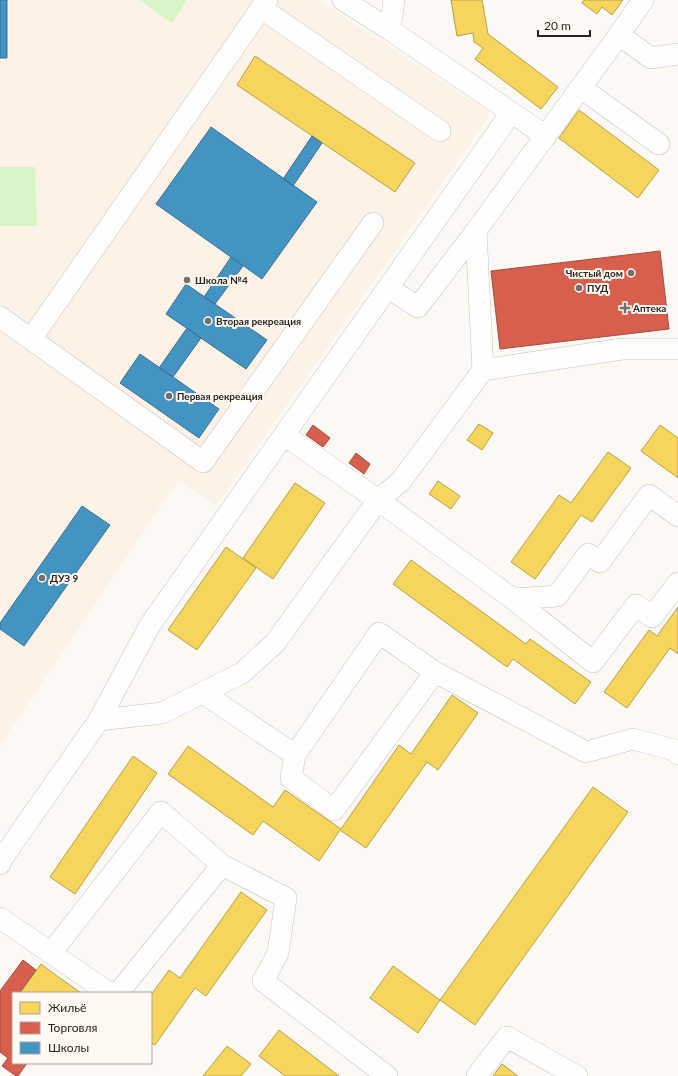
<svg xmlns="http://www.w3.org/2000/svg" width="678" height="1076" viewBox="0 0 678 1076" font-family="Lato,sans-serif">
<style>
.education{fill:#fef2e7}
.green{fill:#d8f5c8}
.homes{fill:#f6d55c;stroke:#b8a04a}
.shops{fill:#d6604d;stroke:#a24e40}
.schools{fill:#4393c3;stroke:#3b7292}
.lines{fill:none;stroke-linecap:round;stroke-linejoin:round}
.minor-casing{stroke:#c6c3bf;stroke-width:22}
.minor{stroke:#fffefe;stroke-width:21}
.poi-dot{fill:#726f6b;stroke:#fff9f2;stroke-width:1.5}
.labels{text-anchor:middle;stroke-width:4;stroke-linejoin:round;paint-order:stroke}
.poi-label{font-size:10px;font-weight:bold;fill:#282420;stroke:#fff9f2;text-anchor:start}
</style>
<rect width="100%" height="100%" fill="#fcf9f5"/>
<path class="education" d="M0,0H319L491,114L216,506L179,481L154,516L0,745Z"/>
<path class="green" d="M139,0H187L172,23Z
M0,167H35L37,226H0Z"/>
<path class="homes" d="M451,0H482L488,34L558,87L541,109L475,59L483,48L474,42L473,33L457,36Z
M584,0H623L612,15L602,7L597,14L582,3Z
M255,56L415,163L395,192L237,85Z
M579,110L659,170L638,198L559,138Z
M479,424L493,433L482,450L467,440Z
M660,425L678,438V478L641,451Z
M608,452L631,468L592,522L581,515L535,579L511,562L559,495L571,503Z
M438,481L460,496L451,509L429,494Z
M295,483L325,503L273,579L243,558Z
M226,547L256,568L197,650L168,630Z
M411,560L526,644L530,639L591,682L575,704L513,659L507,667L393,584Z
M678,607V654L670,648L627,708L604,692L649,630L657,636Z
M452,695L478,713L438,770L427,762L366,848L340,830L319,861L263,821L253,835L168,774L188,746L273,807L285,790L341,829L399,745L411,754Z
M133,756L157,773L75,894L50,877Z
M593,787L628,812L475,1025L440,1000Z
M241,892L267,910L206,996L195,988L155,1045L151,1043V995L169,970L180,978Z
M41,964L57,976L81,993H23L21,992Z
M393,966L440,1000L418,1033L370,998Z
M279,1030L339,1076H285L280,1072L259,1056Z
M227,1046L251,1064L241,1076H203Z
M502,1064L518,1076H493Z"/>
<path class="shops" d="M660,251L669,329L500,349L491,271Z
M313,425L330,438L323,447L306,435Z
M356,453L370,464L364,474L349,463Z
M23,960L36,970L20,992L22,993H13V1063H27L18,1076H16L2,1066L8,1058L0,1052V991Z"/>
<path class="schools" d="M0,0H7V58H0Z
M211,127L317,202L262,279L156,204Z
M312,136L322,143L293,186L283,179Z
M231,257L243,266L215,304L204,297Z
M186,284L267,340L246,369L166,314Z
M187,328L201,338L173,377L159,368Z
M140,354L219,409L199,438L120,383Z
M82,506L110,525L24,646L0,629V623Z"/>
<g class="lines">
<defs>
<path id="minor" d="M343,0L390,30
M394,0L390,30L546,136
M261,8L440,131
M619,35L651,58L678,54
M581,88L659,144
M388,288L418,307L476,231
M0,317L203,462L373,223
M31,339L267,0
M483,370L476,231L619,35L643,0
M284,435L511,113
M513,599L593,662L636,605L652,617L678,583
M203,693L295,755L379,633L435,672L586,752L633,739L674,750L678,754
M99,720L150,625L284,435L378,500L513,599L557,596L588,554L600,562L649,495L678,516
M295,755L291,778L334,810L435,672
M0,864L1,860L99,720L162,713L242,673L275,643L378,500L401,481L483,370L622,349H678
M0,918L109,993
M51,953L161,812L222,865
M118,993L222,865L286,898L278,953L263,981L387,1076
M477,1076L507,1037L577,1076"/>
</defs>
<use href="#minor" class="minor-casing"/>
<use href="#minor" class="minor"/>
</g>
<g class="poi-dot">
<circle cx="631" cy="273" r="4"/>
<circle cx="187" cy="280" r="4"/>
<circle cx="579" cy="288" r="4"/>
<path d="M623 302h4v4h4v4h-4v4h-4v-4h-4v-4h4z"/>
<circle cx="208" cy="321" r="4"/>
<circle cx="169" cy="396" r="4"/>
<circle cx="42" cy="578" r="4"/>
</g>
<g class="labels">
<g class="poi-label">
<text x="623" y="277" text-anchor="end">Чистый дом</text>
<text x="195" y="284">Школа №4</text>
<text x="587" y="292">ПУД</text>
<text x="633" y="312">Аптека</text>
<text x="216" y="325">Вторая рекреация</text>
<text x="177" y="400">Первая рекреация</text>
<text x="50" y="582">ДУЗ 9</text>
</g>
</g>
<rect x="12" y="992" width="140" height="72" fill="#fff9f2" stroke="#a9a49e"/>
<rect x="20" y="1002" width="20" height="12" fill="#f6d55c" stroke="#a9a49e"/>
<text x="48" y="1012" font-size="12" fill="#282420">Жильё</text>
<rect x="20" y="1022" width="20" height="12" fill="#d6604d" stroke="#a9a49e"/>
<text x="48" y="1032" font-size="12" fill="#282420">Торговля</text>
<rect x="20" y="1042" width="20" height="12" fill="#4393c3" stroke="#a9a49e"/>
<text x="48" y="1052" font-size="12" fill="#282420">Школы</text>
<path d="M538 30v6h52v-6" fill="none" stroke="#282420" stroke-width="2"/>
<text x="544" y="30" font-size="12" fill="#282420" stroke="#fff9f2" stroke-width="3" paint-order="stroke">20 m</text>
</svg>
